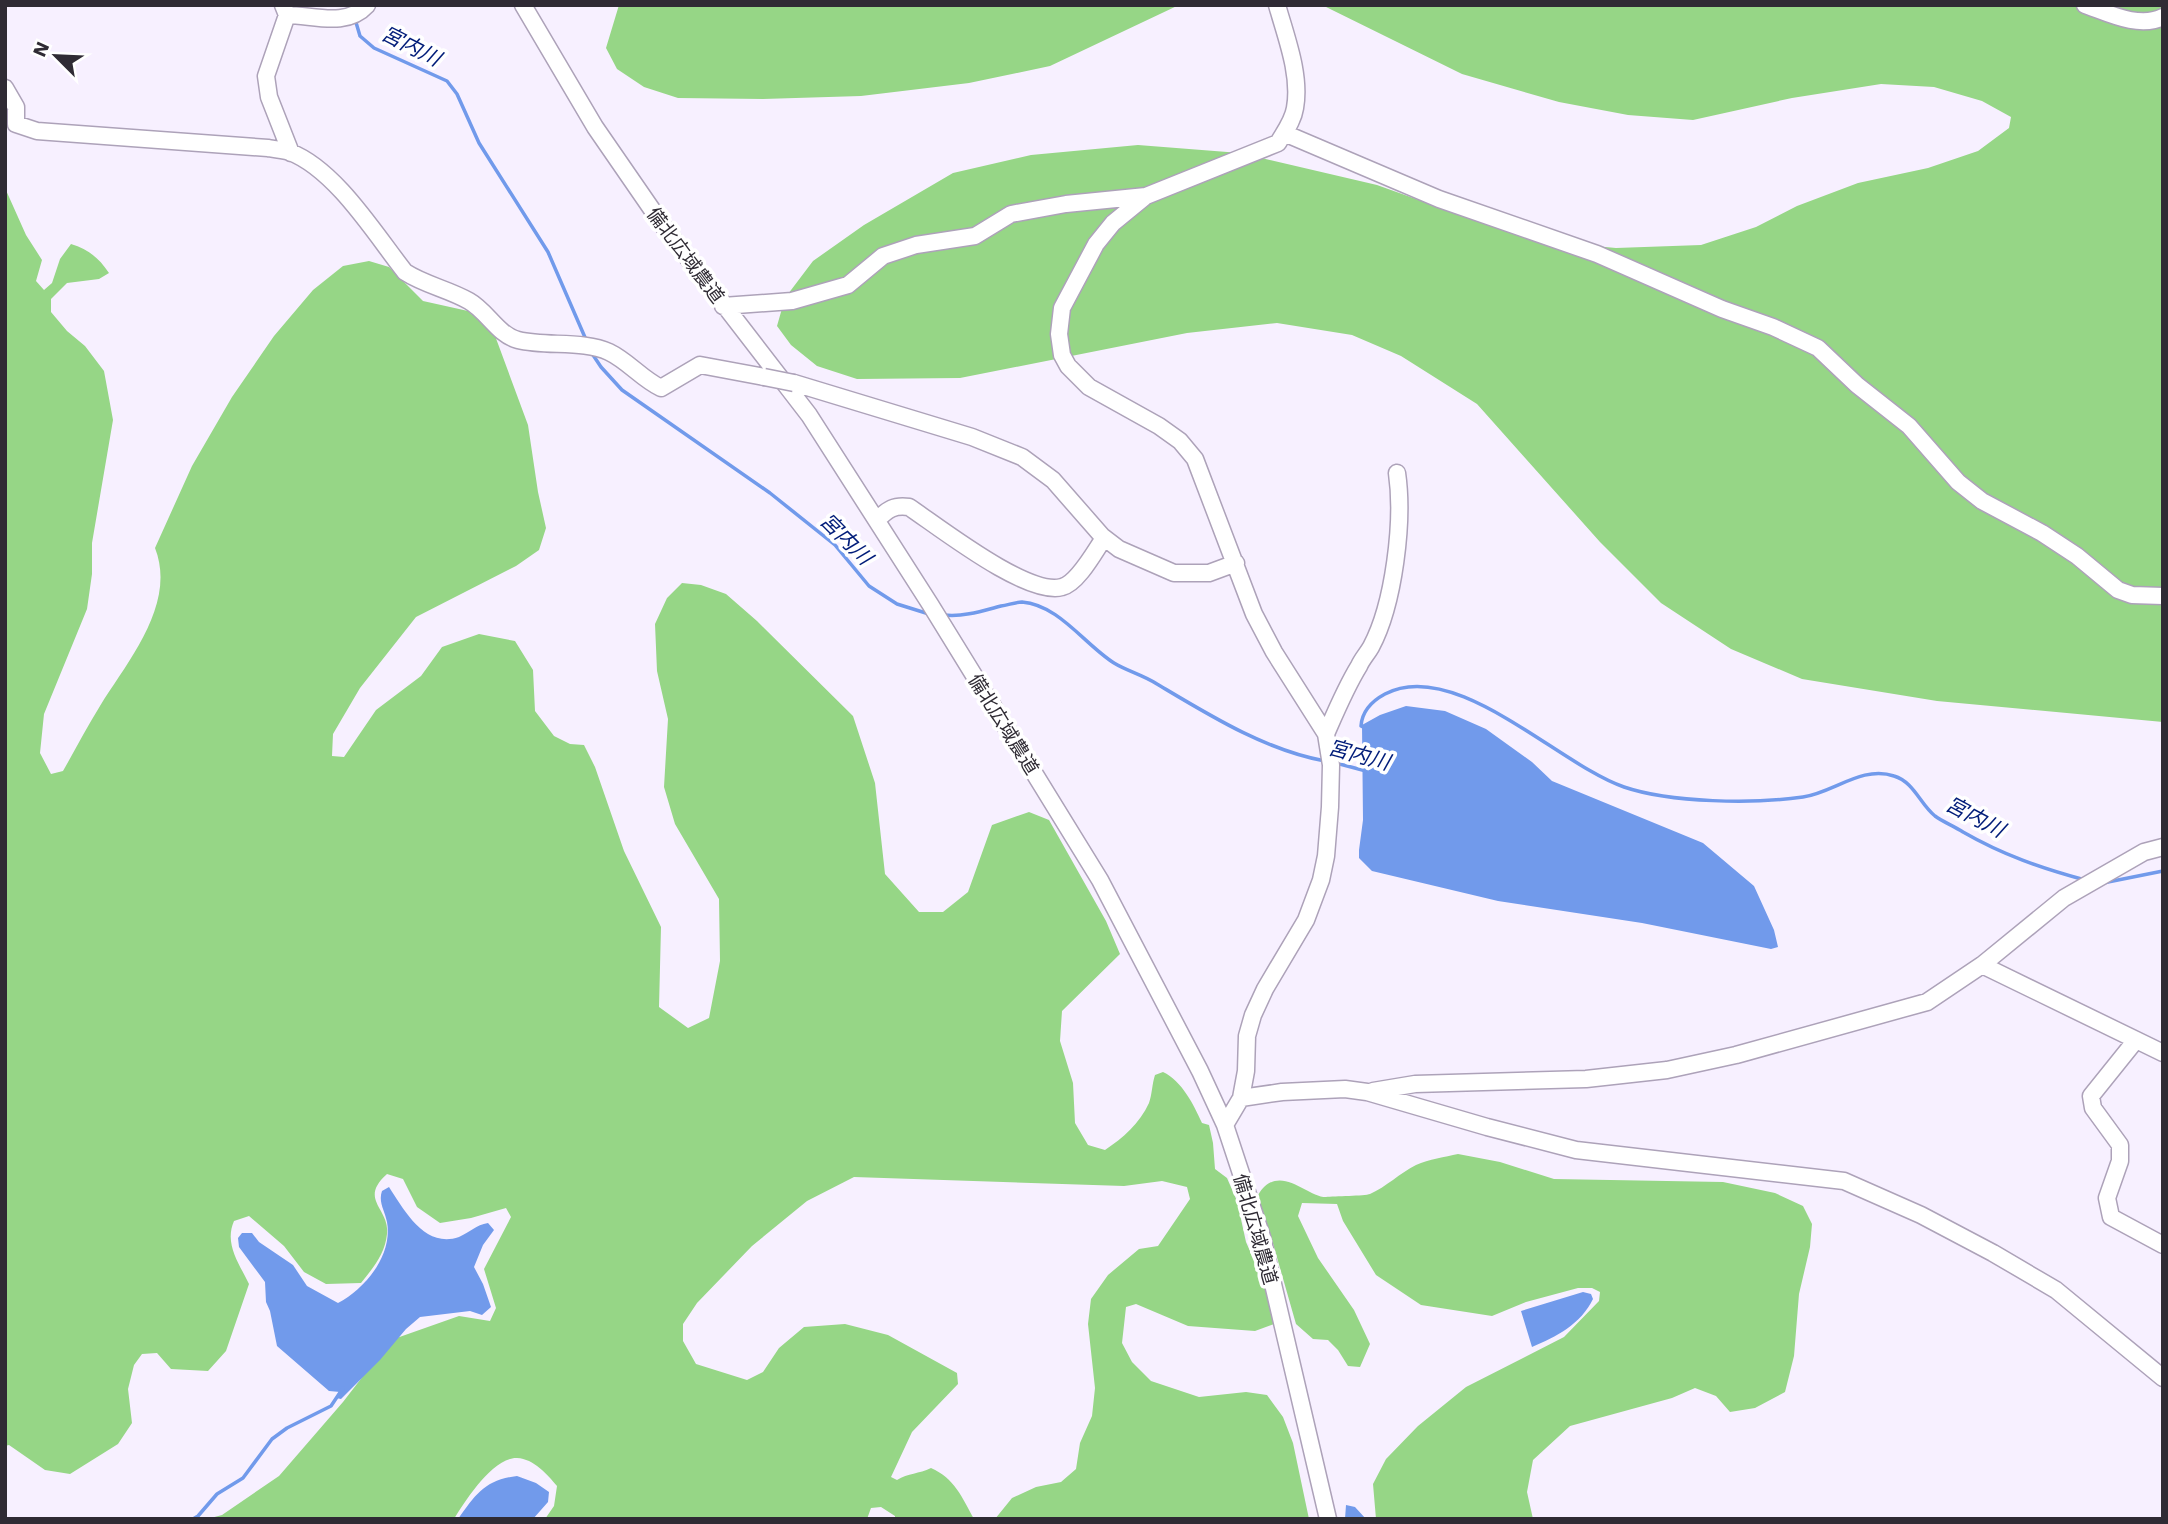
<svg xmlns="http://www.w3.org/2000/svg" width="2168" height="1524" viewBox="0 0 2168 1524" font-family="'Work Sans','Noto Sans JP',sans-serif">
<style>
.forest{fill:#96d686}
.water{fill:#719aeb}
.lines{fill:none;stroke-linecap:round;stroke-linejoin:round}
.stream{stroke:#719aeb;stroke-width:3.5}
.minor-casing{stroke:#ada2b9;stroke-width:19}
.minor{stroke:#fff;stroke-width:16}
.minor-bridge-casing{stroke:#ada2b9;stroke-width:19;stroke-linecap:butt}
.minor-bridge{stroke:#fff;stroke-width:16}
.labels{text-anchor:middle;stroke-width:7;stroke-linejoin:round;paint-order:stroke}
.street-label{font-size:19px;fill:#2f2b34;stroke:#fff}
.water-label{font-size:21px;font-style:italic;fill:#001c79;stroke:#fff}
</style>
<rect width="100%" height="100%" fill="#f7f0ff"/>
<path class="forest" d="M619,5H1179L1050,66L969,83L861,96L763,99L678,98L644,87L617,69L606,48Z
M1322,5H2163V722L1937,701L1802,679L1731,649L1661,603L1600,542L1477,404L1401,356L1352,335L1277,323L1187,333L960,378L857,379L817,366L791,345L777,326L785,298L813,261L864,225L953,173L1031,155L1138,145L1240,153L1377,185L1530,240L1616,248L1701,245L1756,227L1797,206L1858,183L1928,168L1978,151L2009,128L2011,117L1982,101L1934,87L1881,84L1792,98L1693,120L1628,115L1559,102L1462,74Z
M5,188L26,235L42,260L36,281L44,290L52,283L60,259L71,244C88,249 99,258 109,273L99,279L67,283L51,299V312L67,331L85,346L104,371L113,420L92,543V574L87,609L44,714L40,753L51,774L63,771C75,750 87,727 100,706C128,661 177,604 155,548L192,466L232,397L274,336L313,290L343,266L369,261L389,267L423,301L468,311L494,333L528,425L538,492L546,528L539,550L516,566L416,617L360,688L333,734L332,756L344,757L376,710L421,676L442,647L479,634L515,641L533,670L535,711L554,736L570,744L584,745L595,767L624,851L661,927L659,1007L688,1028L709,1018L720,961L719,899L675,824L664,787L668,719L657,671L655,624L667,598L682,583L701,585L726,594L757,621L853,716L875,783L885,874L919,912H943L968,892L992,825L1029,812L1049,820L1106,921L1120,954L1062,1011L1060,1041L1073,1083L1075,1123L1088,1145L1105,1150C1123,1138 1140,1123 1149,1103C1152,1095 1152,1084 1155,1075L1163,1072C1182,1081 1194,1105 1202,1123L1209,1125L1213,1143L1215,1169L1227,1178L1237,1201L1246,1242L1265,1285L1274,1324L1255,1331L1188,1326L1136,1304L1126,1307L1122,1343L1132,1362L1151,1381L1199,1397L1246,1392L1267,1395L1283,1417L1293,1443L1309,1519H995L1012,1498L1036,1487L1061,1482L1076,1469L1080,1443L1092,1416L1095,1388L1088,1324L1091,1299L1108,1275L1139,1249L1158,1246L1190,1199L1187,1187L1162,1181L1124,1186L854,1177L807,1201L752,1246L697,1303L683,1324V1341L696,1364L747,1380L763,1372L779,1348L804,1327L845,1324L888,1335L957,1373L958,1384L912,1432L891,1477L897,1480C908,1473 919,1474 931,1468C954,1478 962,1497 974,1519H895V1516L881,1507L871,1508L867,1519H545L554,1506L557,1486C547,1474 534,1459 517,1458C493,1457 465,1501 454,1519H207L222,1515L279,1476L343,1402L391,1340L459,1316L490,1321L496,1308L484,1269L511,1217L506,1208L471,1218L440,1223L417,1207L403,1179L387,1174C358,1200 390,1208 387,1234C385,1254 373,1268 361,1283L326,1284L304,1272L284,1246L249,1216L234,1221C224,1244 239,1263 249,1284L226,1351L208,1371L171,1369L157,1353L142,1354L134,1365L128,1389L132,1423L118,1444L70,1474L45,1470L9,1445L5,1446Z
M1458,1154L1500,1162L1554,1179L1723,1182L1775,1193L1803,1206L1812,1224L1810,1247L1799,1294L1794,1356L1785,1392L1755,1408L1730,1412L1716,1396L1695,1388L1672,1398L1570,1426L1533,1460L1527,1492L1533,1519H1376L1373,1484L1386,1459L1418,1426L1466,1387L1564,1337L1599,1301L1600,1292L1592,1288H1578L1526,1302L1492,1316L1421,1305L1376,1275L1343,1221L1337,1204L1302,1203L1298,1216L1318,1258L1354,1310L1370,1344L1360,1367L1348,1366L1338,1350L1328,1340L1313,1339L1296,1324L1272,1240L1264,1222L1258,1195C1279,1161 1306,1197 1326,1197C1334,1196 1365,1196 1370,1194C1386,1187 1400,1173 1416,1165C1429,1159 1445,1157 1458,1154Z"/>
<path class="water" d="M1406,706L1445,711L1486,729L1532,762L1552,781L1703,843L1754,886L1774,930L1778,947L1771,949L1642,923L1498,901L1372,871L1359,858V850L1363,820L1362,725L1380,715Z
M389,1187C404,1210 425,1249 459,1237C470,1232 476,1225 488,1223L494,1230L483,1245L474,1267L483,1284L491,1307L482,1315L470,1311L420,1317L406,1329L380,1360L341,1399L336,1398L340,1392L329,1391L277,1346L270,1311L266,1302L265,1282L239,1247L238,1238L242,1233H252L259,1242L293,1265L307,1286L338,1303C365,1289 393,1255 387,1222C385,1211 378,1202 382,1191Z
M1583,1292L1591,1294L1593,1299C1581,1324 1556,1337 1532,1347L1521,1311Z
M517,1476L536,1483L549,1492L548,1502L533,1519H458C476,1494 485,1480 517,1476Z
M1346,1505L1355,1507L1366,1519H1345Z"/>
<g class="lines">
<path class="stream" d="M355,19L360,36L374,48L447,81L457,94L479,143L548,252L587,342
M591,352L601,367L622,390L770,493L835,545L869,586L897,604L929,614
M944,615C964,617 982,611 1001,606C1008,605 1016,602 1022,602C1059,605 1084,644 1114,663C1127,671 1143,675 1157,684C1209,715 1265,750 1325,761
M1365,728L1361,726C1362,711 1372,701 1385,694C1455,657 1559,765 1624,787C1671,803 1754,804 1803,797C1833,793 1862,765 1894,776C1914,782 1920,804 1935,816C1943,822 1954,826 1963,832C2003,855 2041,868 2085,880
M1336,763L1366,771
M2103,883L2163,871
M193,1519L198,1516L217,1494L243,1478L272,1439L287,1428L331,1406L343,1388"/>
<defs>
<path id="minor" d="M283,5L287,15L266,76L269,97L291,153
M523,5L595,127L664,227L809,415L930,604L1100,880L1200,1071L1225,1125L1262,1237L1328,1519
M2085,5C2108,13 2139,29 2163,17
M287,15C313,15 346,28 367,5
M5,88L16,107V124L37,131L268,148C275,149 283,150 290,152C336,170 375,234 405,272C425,285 448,289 469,301C487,311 498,335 518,340C546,347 584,340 609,352C628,361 642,379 661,388L700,365L764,377
M1284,133L1439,199L1597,254L1722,309L1773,327L1818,348L1857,385L1909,426L1958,482L1982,501L2042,533L2077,556L2118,590L2132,595L2163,596
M1146,196L1113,223L1096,244L1062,308L1059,334L1062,355L1068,366L1089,387L1159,426L1180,441L1195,459L1254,614L1274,652L1326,734L1331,765L1330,807L1326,856L1321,880L1306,920L1265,989L1253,1015L1247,1036L1246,1071L1241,1098L1225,1125
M723,306L792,301L848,285L883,256L916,245L975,236L1011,214L1066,204L1146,196L1278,143C1285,131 1293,121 1295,108C1301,75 1286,37 1277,5
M794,383L972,437L1022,457L1053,480L1102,536L1119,549L1174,573H1209L1236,563
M877,520C888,509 894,505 909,507C939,527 1028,597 1062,587C1078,583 1095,551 1104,538
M1326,734C1336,711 1346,687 1359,666C1362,659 1367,654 1371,647C1394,604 1404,521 1397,473
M1982,965L2163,1053
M2136,1040L2091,1096L2093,1108L2120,1145V1161L2107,1198L2111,1217L2163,1245
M1373,1091L1415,1084L1586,1079L1667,1070L1736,1055L1927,1002L1982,965L2064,898L2144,852L2163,847
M1241,1098L1282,1092L1345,1089L1367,1092L1487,1127L1576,1150L1844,1181L1921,1215L1993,1253L2056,1290L2163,1378"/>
</defs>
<use href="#minor" class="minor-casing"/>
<use href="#minor" class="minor"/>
<defs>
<path id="minor-bridge" d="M764,377L794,383"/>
</defs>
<use href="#minor-bridge" class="minor-bridge-casing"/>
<use href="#minor-bridge" class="minor-bridge"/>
</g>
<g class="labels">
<g class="street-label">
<text transform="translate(686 255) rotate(53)" y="7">備北広域農道</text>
<text transform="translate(1004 724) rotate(58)" y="7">備北広域農道</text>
<text transform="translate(1256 1229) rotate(74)" y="7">備北広域農道</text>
</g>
<g class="water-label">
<text transform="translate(411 46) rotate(27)" y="7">宮内川</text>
<text transform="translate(846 539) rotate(45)" y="7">宮内川</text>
<text transform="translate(1359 755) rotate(15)" y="7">宮内川</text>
<text transform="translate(1975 817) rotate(28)" y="7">宮内川</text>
</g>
</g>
<rect width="2168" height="1524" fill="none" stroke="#2f2b34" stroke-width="14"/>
<g transform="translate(56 56) rotate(294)" stroke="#ffffff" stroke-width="5" paint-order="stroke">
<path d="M0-5L12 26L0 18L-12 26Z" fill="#2f2b34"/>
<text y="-10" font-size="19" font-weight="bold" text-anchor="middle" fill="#2f2b34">N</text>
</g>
</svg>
